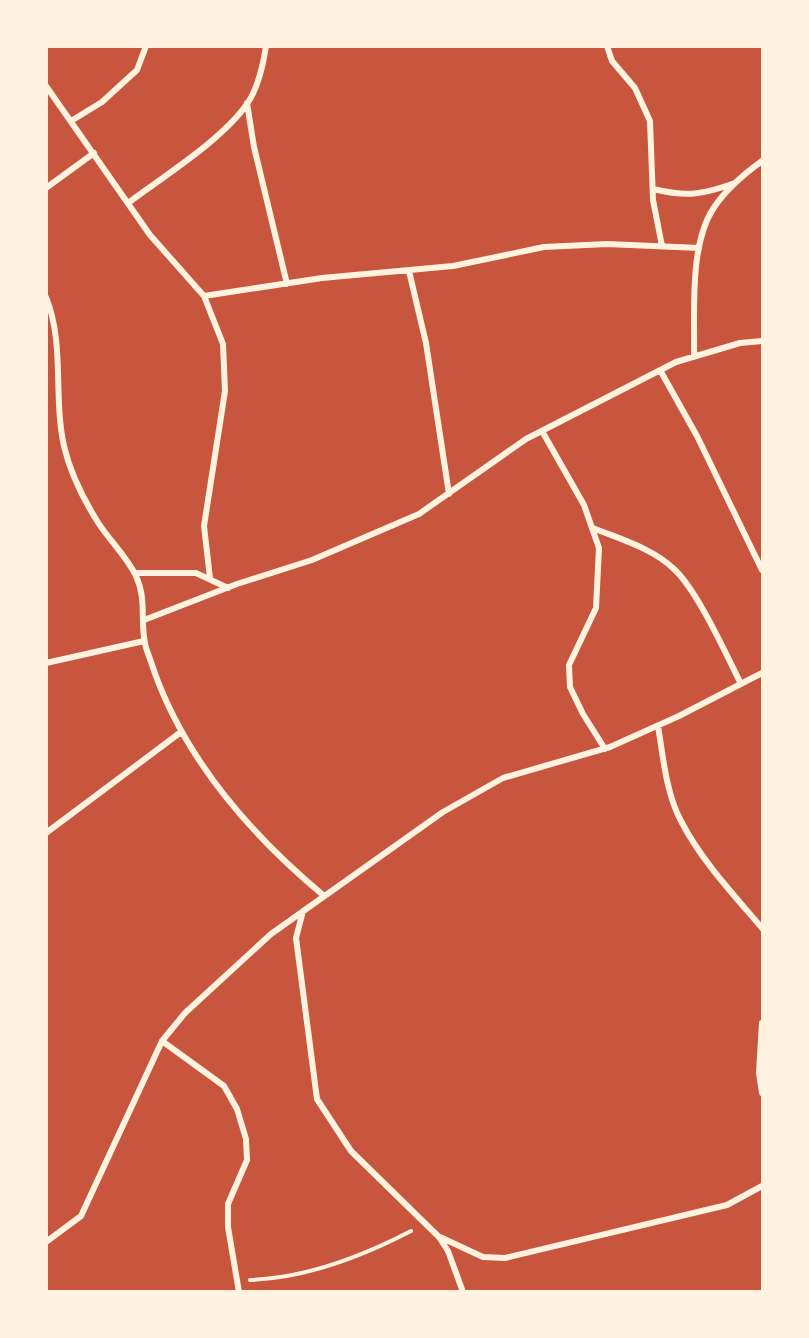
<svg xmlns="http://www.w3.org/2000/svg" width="809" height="1338" viewBox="0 0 809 1338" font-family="Karla,sans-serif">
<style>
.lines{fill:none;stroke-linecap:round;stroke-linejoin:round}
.path{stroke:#fff3e0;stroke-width:4}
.minor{stroke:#fff3e0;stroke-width:6}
</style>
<rect width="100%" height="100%" fill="#c8553d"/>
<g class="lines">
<path class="path" d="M250,1280C307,1278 361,1257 411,1231"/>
<path class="minor" d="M607,46L612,61L635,88L650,121L653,200L662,246
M46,86L150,235L204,296L223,344L225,391L204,526L210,578
M247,103L254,147L287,284
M71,121L102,102L137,70L146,46
M46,188L94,153
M653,189C687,197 702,195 735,183
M128,203C164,176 222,140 247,104C258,88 263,66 266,46
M409,271L426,343L449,494
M204,296L322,278L453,266L544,247L607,244L699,248
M46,297C65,344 53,397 64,446C70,472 85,502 99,524C111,542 127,557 136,576C147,600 140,620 145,643C146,650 150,658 152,665C183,757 250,834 323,895
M694,356C695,314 689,246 713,209C725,190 744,174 762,161
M660,370L697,436L762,570
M542,431L584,505L599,548L596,608L569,665L570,687L583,714L605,749
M593,528C620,539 652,548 674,569C697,590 726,654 741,684
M135,573H196L228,588
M144,620L237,584L312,560L419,514L526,439L676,362L740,343L762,341
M46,663L144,641
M658,726C663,756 666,793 681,821C701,860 733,894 762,928
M46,833L181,732
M303,911L296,938L317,1099L351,1151L439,1237L448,1251L463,1292
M762,1023L759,1073L762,1093
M162,1041L224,1086L237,1109L246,1139L247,1160L228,1204V1227L239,1292
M440,1237L483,1257L505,1258L727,1205L762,1186
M46,1242L81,1216L162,1041L185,1013L271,934L443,812L503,778L610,747L679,716L762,673"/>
</g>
<rect width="809" height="1338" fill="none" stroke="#fff3e0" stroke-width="96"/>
</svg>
